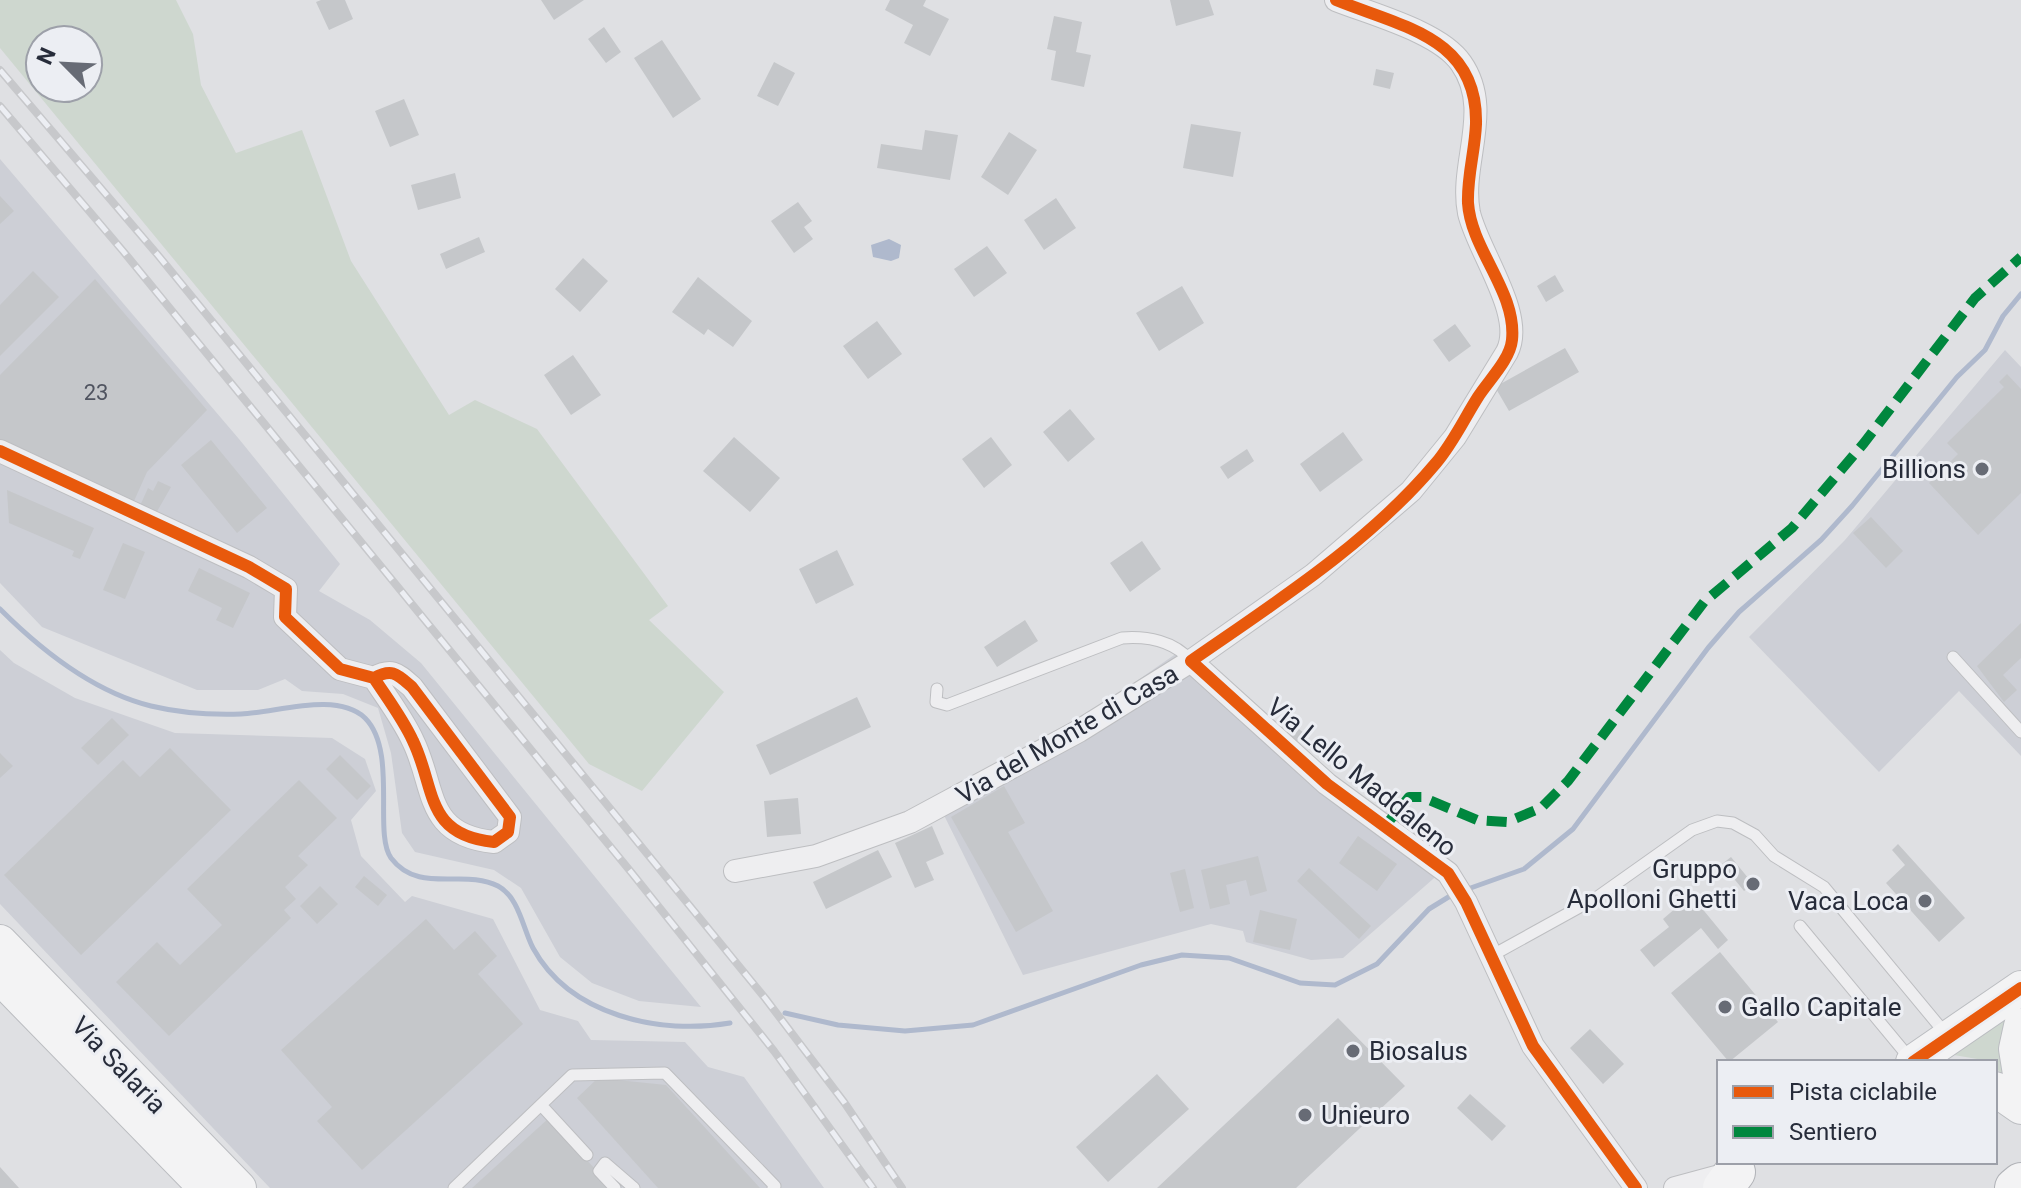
<svg xmlns="http://www.w3.org/2000/svg" width="2021" height="1188" viewBox="0 0 2021 1188" font-family="Roboto,sans-serif">
<style>
.built{fill:#cdcfd6}
.green{fill:#ced7cf;fill-rule:evenodd}
.water{fill:#afb9cd}
.lines{fill:none;stroke-linecap:round;stroke-linejoin:round}
.stream{stroke:#afb9cd;stroke-width:5}
.building{fill:#c5c7ca}
.service-casing{stroke:#bdbec1;stroke-width:13}
.minor-casing{stroke:#bdbec1;stroke-width:24}
.primary-casing{stroke:#bbbdc1;stroke-width:36}
.motorway-casing{stroke:#b1b3b8;stroke-width:42}
.service{stroke:#eeeef0;stroke-width:11}
.minor{stroke:#eeeef0;stroke-width:22}
.primary{stroke:#f3f3f4;stroke-width:34}
.motorway{stroke:#f3f3f4;stroke-width:40}
.rail-casing{stroke:#c7c8cb;stroke-width:8}
.rail{stroke:#eceef3;stroke-width:5;stroke-dasharray:15;stroke-linecap:butt}
.quiet{stroke:#00873e;stroke-width:10;stroke-dasharray:20 10;stroke-linecap:butt}
.cycleway-casing{stroke:#eceef3;stroke-width:17}
.cycleway{stroke:#e8590c;stroke-width:12}
.poi-dot{fill:#676b75;stroke:#eceef3;stroke-width:3}
.labels{text-anchor:middle;stroke-width:6;stroke-linejoin:round;paint-order:stroke}
.number-label{font-size:22px;fill:#505460}
.poi-label{font-size:26px;fill:#272c3a;stroke:#eceef3;text-anchor:end}
.street-label{font-size:26px;fill:#272c3a;stroke:#eceef3}
</style>
<rect width="100%" height="100%" fill="#dfe0e3"/>
<path class="built" d="M0,159L239,439L340,564L319,591L370,620L421,663L701,1007L639,1001L592,983L560,957L521,888L494,870L415,852L402,833L391,753L378,708L343,694L302,691L285,679L258,690H197L42,627L0,583Z
M2005,350L2021,367V756L1959,691L1879,772L1749,637L1845,540Z
M0,650L14,663L75,698L175,733L332,738L365,759L376,791L351,820L361,856L405,902L412,896L493,919L540,1010L578,1021L591,1040L685,1042L708,1067L744,1077L824,1188H270L0,904Z
M1177,653L1441,872L1343,958L1311,960L1246,942L1243,931L1211,924L1023,975L935,797L1105,703Z"/>
<path class="green" d="M0,0H176L193,34L201,85L236,153L302,130L351,261L449,415L475,400L537,429L668,606L649,620L724,692L642,791L589,764L0,48ZM40,40H88V88H40Z
M2012,1008L2008,1078L1995,1068V1062L1942,1053Z"/>
<path class="water" d="M889,239L901,245L899,258L891,261L873,257L871,245Z"/>
<g class="lines">
<path class="stream" d="M0,609C41,650 94,692 151,706C180,713 211,715 241,714C276,713 336,691 365,718C398,751 373,833 391,858C419,895 464,868 498,886C519,897 523,929 533,948C570,1016 661,1035 730,1023
M1465,890L1524,869L1573,829L1708,648L1739,612L1821,540L1852,506L1957,377L1985,350L2003,316L2021,294
M785,1013L838,1025L905,1031L973,1025L1141,965L1182,955L1229,958L1300,983L1335,985L1377,964L1429,909L1455,893"/>
</g>
<path class="building" d="M321,0H345L353,19L329,30L316,2Z
M541,0H584L554,20Z
M890,0H926L923,6L949,19L930,56L904,43L913,25L885,10Z
M1170,0H1209L1214,15L1176,26Z
M1054,16L1082,22L1076,52L1091,55L1084,87L1051,80L1056,51L1047,49Z
M604,27L621,52L606,63L588,39Z
M662,40L701,99L673,118L634,58Z
M774,62L795,73L778,106L757,96Z
M1376,69L1394,73L1390,89L1373,85Z
M404,99L419,135L390,147L375,111Z
M1191,124L1241,132L1233,177L1183,168Z
M925,130L958,135L950,180L877,168L881,144L922,150Z
M1009,132L1037,150L1008,195L981,177Z
M455,173L461,198L418,210L411,185Z
M0,196L14,211L0,224Z
M1056,198L1076,228L1044,250L1024,220Z
M798,202L812,221L804,227L813,239L794,253L771,221Z
M479,237L485,252L446,269L440,254Z
M987,246L1007,273L974,297L954,269Z
M583,258L608,281L580,312L555,289Z
M33,271L59,297L0,356V305Z
M1555,275L1564,291L1546,302L1537,286Z
M698,277L752,321L733,347L708,329L704,335L672,312Z
M95,279L207,410L147,472L134,501L0,442V375Z
M1182,286L1204,323L1159,351L1136,313Z
M877,321L902,354L868,379L843,346Z
M1455,324L1471,346L1449,362L1433,340Z
M1565,348L1579,372L1509,411L1495,387Z
M573,355L601,395L571,415L544,375Z
M2007,374L2021,389V493L1978,535L1929,483L1958,454L1947,443L2004,387L1999,382Z
M1070,409L1095,439L1068,462L1043,432Z
M1343,432L1363,460L1320,492L1300,464Z
M734,437L780,478L750,512L703,471Z
M991,437L1012,465L984,488L962,459Z
M211,440L267,508L237,533L181,465Z
M1247,449L1254,461L1228,479L1220,467Z
M158,481L171,487L155,515L139,508L148,488L153,491Z
M7,490L94,528L80,559L72,556L74,551L9,523Z
M1871,517L1903,551L1886,568L1853,533Z
M1142,541L1161,569L1130,592L1110,563Z
M123,543L145,552L125,599L103,590Z
M837,550L854,585L816,604L799,569Z
M199,568L250,593L233,628L216,620L222,608L188,591Z
M1025,620L1038,641L997,667L984,647Z
M2021,623V658L2003,675L2017,690L2004,702L1977,666Z
M857,697L871,727L770,775L756,745Z
M112,718L129,735L98,765L81,748Z
M1295,726L1304,733L1297,741L1288,734Z
M170,748L231,810L81,955L4,875L123,760L140,777Z
M0,753L13,766L0,778Z
M340,755L371,786L357,800L326,769Z
M299,780L337,818L298,856L308,865L285,887L296,899L284,910L291,918L169,1036L116,982L157,942L180,965L222,925L187,889Z
M1004,786L1025,823L1008,832L1053,911L1016,932L951,817Z
M798,798L801,834L767,837L764,801Z
M932,826L944,854L926,862L934,880L915,888L895,843Z
M1358,836L1397,864L1377,891L1339,863Z
M1898,844L1965,918L1939,942L1886,883L1905,865L1892,850Z
M878,850L892,877L826,909L813,882Z
M1258,856L1267,891L1250,896L1246,880L1226,885L1230,904L1210,909L1201,870Z
M1731,857L1753,884L1744,891L1722,864Z
M1309,868L1371,926L1359,939L1297,881Z
M1185,869L1194,908L1180,912L1170,873Z
M364,876L387,895L378,906L355,887Z
M320,886L338,904L317,924L300,906Z
M1691,895L1728,940L1718,949L1701,928L1654,967L1640,950L1669,927L1663,919Z
M1260,910L1297,919L1290,950L1253,942Z
M426,919L454,950L475,931L497,956L478,974L523,1024L362,1170L317,1121L332,1107L281,1050Z
M1720,952L1778,1022L1729,1062L1671,993Z
M1338,1018L1405,1086L1296,1188H1157Z
M1590,1029L1624,1064L1603,1084L1570,1048Z
M1157,1074L1189,1109L1108,1182L1076,1147Z
M598,1078L666,1085L760,1188H658L577,1098Z
M1470,1094L1506,1126L1492,1141L1457,1108Z
M549,1118L612,1188H472Z
M0,1167L19,1188H0Z"/>
<g class="lines">
<defs>
<path id="service" d="M1953,657L2021,732
M937,689L936,702L947,705L1122,638C1147,636 1174,641 1191,661
M1800,926L1912,1061
M1491,956L1596,898L1692,830L1717,821L1733,823L1755,835L1774,856L1824,887L1945,1033
M541,1105L587,1155
M454,1188L572,1075L665,1073L775,1186L773,1188
M615,1188L599,1171L605,1163L634,1188"/>
<path id="minor" d="M0,451L249,567L286,589L285,617L340,669L374,678C392,668 397,674 412,687L510,817L508,832L494,842C424,835 436,788 413,741C403,719 387,698 374,678
M1191,661L1327,784L1448,873L1466,902L1533,1046L1636,1188
M735,871L816,856L910,822L1079,731L1191,661L1313,575L1411,491L1455,437L1507,352C1526,315 1478,252 1469,213C1459,163 1494,110 1461,63C1440,32 1371,14 1336,0
M1675,1188L1734,1172"/>
<path id="primary" d="M0,942L239,1188
M0,977L206,1188
M2021,1026L2016,1049L2021,1080
M1913,1062L2021,988
M1995,1089L2021,1107"/>
<path id="motorway" d="M1723,1188L1735,1172
M2015,1188L2021,1183"/>
</defs>
<use href="#service" class="service-casing"/>
<use href="#minor" class="minor-casing"/>
<use href="#primary" class="primary-casing"/>
<use href="#motorway" class="motorway-casing"/>
<use href="#service" class="service"/>
<use href="#minor" class="minor"/>
<use href="#primary" class="primary"/>
<use href="#motorway" class="motorway"/>
<defs>
<path id="rail" d="M0,70L157,254L765,998L844,1102L902,1188
M0,106L123,251L631,872L774,1051L873,1188"/>
</defs>
<use href="#rail" class="rail-casing"/>
<use href="#rail" class="rail"/>
<path class="quiet" d="M1385,826L1409,797H1422L1477,820L1507,822L1541,808L1568,781L1704,602L1792,528L1864,443L1975,298L2021,257"/>
<defs>
<path id="cycleway" d="M1336,0C1402,27 1478,37 1476,124C1475,151 1467,176 1468,203C1471,250 1517,292 1512,340C1510,360 1488,381 1478,397C1464,419 1453,443 1436,463C1369,543 1276,602 1191,661L1327,784L1448,873L1466,902L1533,1046L1636,1188
M0,451L249,567L286,589L285,617L340,669L374,678C392,668 397,674 412,687L510,817L508,832L494,842C424,835 436,788 413,741C403,719 387,698 374,678
M1913,1062L2021,988"/>
</defs>
<use href="#cycleway" class="cycleway-casing"/>
<use href="#cycleway" class="cycleway"/>
</g>
<g class="poi-dot">
<circle cx="1982" cy="469" r="8"/>
<circle cx="1753" cy="884" r="8"/>
<circle cx="1925" cy="901" r="8"/>
<circle cx="1725" cy="1007" r="8"/>
<circle cx="1353" cy="1051" r="8"/>
<circle cx="1305" cy="1115" r="8"/>
</g>
<g class="labels">
<g class="number-label">
<text x="96" y="400">23</text>
</g>
<g class="poi-label">
<text x="1966" y="478">Billions</text>
<text x="1737" y="878">Gruppo<tspan x="1737" dy="30">Apolloni Ghetti</tspan></text>
<text x="1909" y="910">Vaca Loca</text>
<text x="1741" y="1016" text-anchor="start">Gallo Capitale</text>
<text x="1369" y="1060" text-anchor="start">Biosalus</text>
<text x="1321" y="1124" text-anchor="start">Unieuro</text>
</g>
<g class="street-label">
<text transform="translate(1067 734) rotate(-30)" y="9">Via del Monte di Casa</text>
<text transform="translate(1362 777) rotate(39)" y="9">Via Lello Maddaleno</text>
<text transform="translate(119 1065) rotate(46)" y="9">Via Salaria</text>
</g>
</g>
<rect x="1717" y="1060" width="280" height="104" fill="#eceef3" stroke="#9da0a9" stroke-width="2"/>
<rect x="1733" y="1086" width="40" height="12" fill="#e8590c" stroke="#9da0a9" stroke-width="2"/>
<text x="1789" y="1100" font-size="24" fill="#272c3a">Pista ciclabile</text>
<rect x="1733" y="1126" width="40" height="12" fill="#00873e" stroke="#9da0a9" stroke-width="2"/>
<text x="1789" y="1140" font-size="24" fill="#272c3a">Sentiero</text>
<g transform="translate(64 64) rotate(294)"><circle r="38" fill="#eceef3" stroke="#9da0a9" stroke-width="2"/>
<path d="M0-6L14 30L0 20L-14 30Z" fill="#676b75"/>
<text y="-12" font-size="22" font-weight="bold" text-anchor="middle" fill="#272c3a">N</text>
</g>
</svg>
